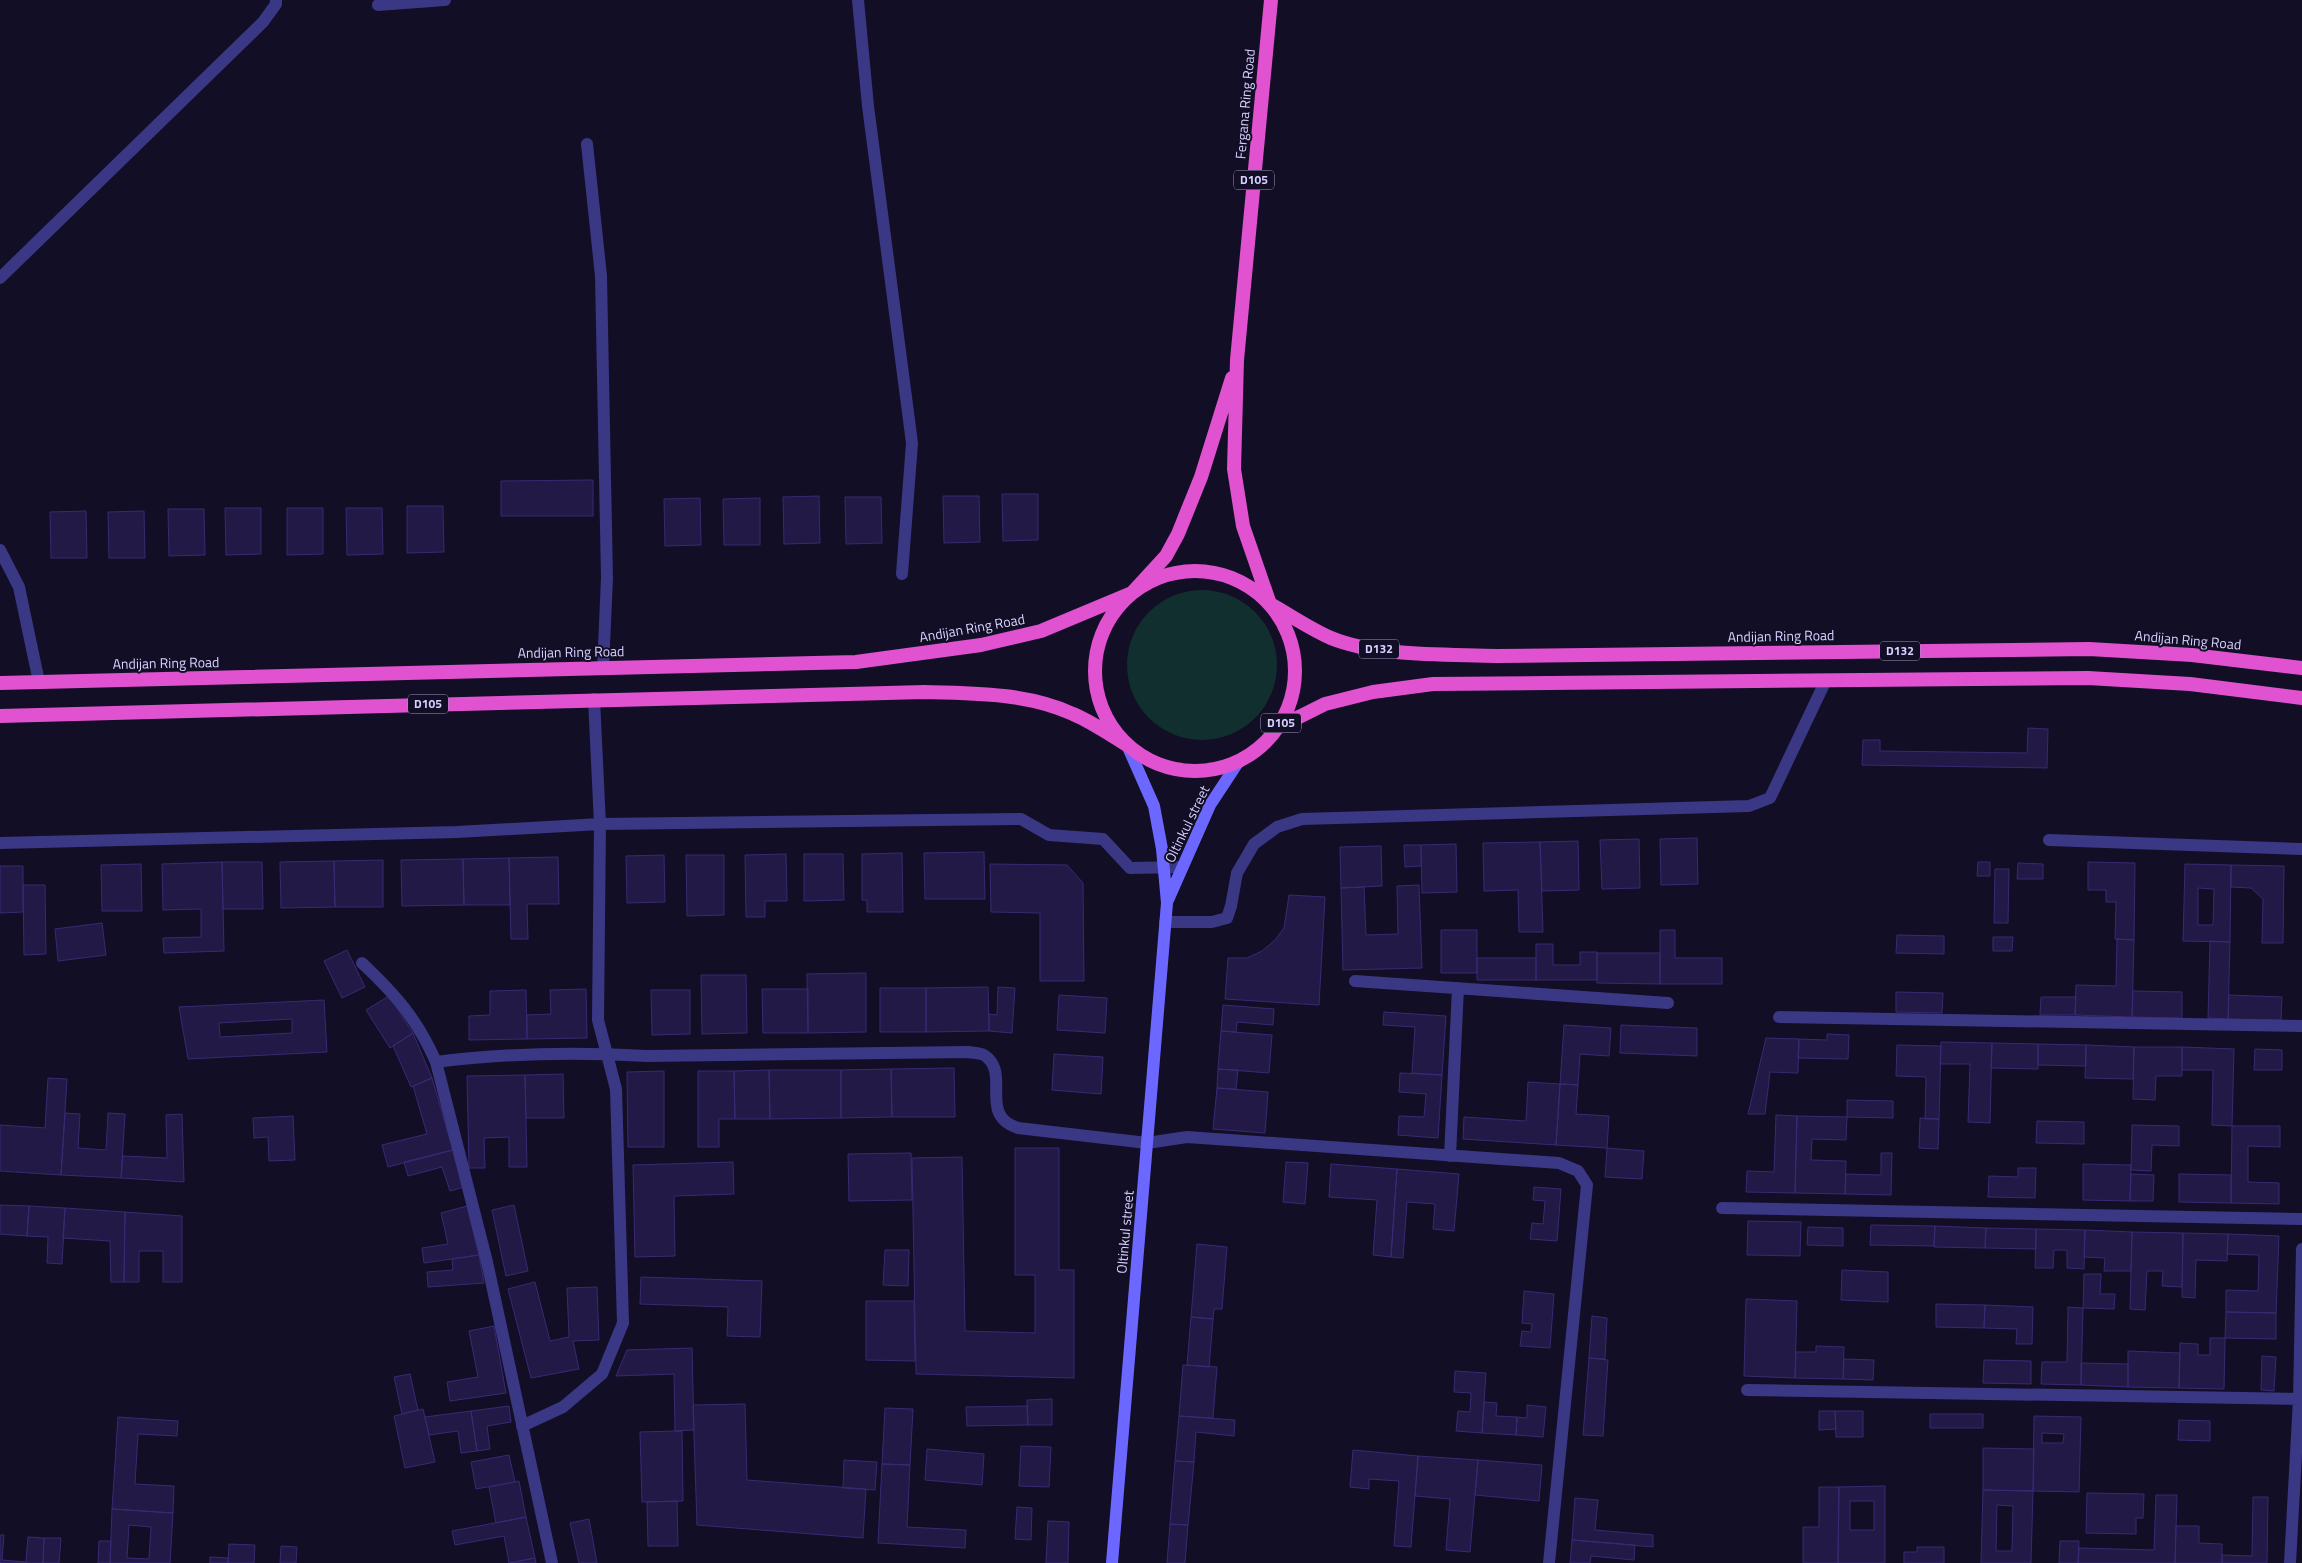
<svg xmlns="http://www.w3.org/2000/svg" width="2302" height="1563" viewBox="0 0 2302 1563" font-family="'Titillium Web',sans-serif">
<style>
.green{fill:#102f2e}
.building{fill:#221946;stroke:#392a73;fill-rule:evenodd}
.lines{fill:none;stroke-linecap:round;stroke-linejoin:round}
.minor{stroke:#3a3785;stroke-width:12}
.secondary{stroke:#6c68ff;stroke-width:12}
.trunk{stroke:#e052d0;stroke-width:14}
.labels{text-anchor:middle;stroke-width:4;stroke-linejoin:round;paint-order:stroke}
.shield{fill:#120e25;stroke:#9c96be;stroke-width:1}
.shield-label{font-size:12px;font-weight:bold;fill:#d7d1ff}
.street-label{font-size:14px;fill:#d7d1ff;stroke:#120e25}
</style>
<rect width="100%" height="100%" fill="#120e25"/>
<path class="green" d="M1127 665a75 75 0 1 1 150 0a75 75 0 1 1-150 0Z"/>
<path class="building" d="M593,480V516H501V481Z
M1002,494H1038V540L1003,541Z
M819,496L820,543L784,544L783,497Z
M943,496H979L980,542L944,543Z
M845,497H881L882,543L846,544Z
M700,498L701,545L665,546L664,499Z
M760,498V545H724L723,499Z
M407,506H443L444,552L407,553Z
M225,508H261V554L226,555Z
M287,508H323V554L287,555Z
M346,508H382L383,554L347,555Z
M168,509H204L205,555L169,556Z
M86,511L87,558H51L50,512Z
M144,511L145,558H109L108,512Z
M2028,728L2048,729L2047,768L1862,765L1863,740H1880V751L2027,753Z
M1697,838L1698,884L1661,885L1660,839Z
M1639,839L1640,888L1602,889L1600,840Z
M1578,841L1579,890L1542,891L1540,842Z
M1540,842L1543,932H1519L1518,890L1484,891L1483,843Z
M1456,844L1457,892L1422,893L1421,845Z
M1404,845H1421V866L1405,867Z
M1381,846L1382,886L1341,888L1340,847Z
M984,852L985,899H925L924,853Z
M902,853L903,912H867V900H862V854Z
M786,854L787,901H765V917H746L745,855Z
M804,854H843L844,900L804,901Z
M664,855L665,902L627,903L626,856Z
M686,855H724V915L687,916Z
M558,857L559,904H527L528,939H511L509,858Z
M509,858L510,905H464L463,859Z
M463,859L464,905L402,906L401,860Z
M383,860V907H335L334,861Z
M334,861L335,907L281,908L280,862Z
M222,862L224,951L164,953L163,938L201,937V909L163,910L162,864Z
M222,862H262L263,909H223Z
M1978,862H1990V876H1977Z
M2088,862L2135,863L2134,940L2115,939L2116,902H2106V890H2088Z
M2018,863L2043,864V879H2017Z
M141,864L142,911H102L101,865Z
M990,864L1067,865L1083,883L1084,981H1040V913L991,912Z
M2185,864L2231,865L2230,942L2183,941ZM2198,888L2214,889L2213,925H2198Z
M2231,865L2284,866L2283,943H2262L2263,899L2251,888L2231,887Z
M0,866H23V912L0,913Z
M1995,869H2009L2008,923H1994Z
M23,885H45L46,954L24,955Z
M1419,885L1422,968L1343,970L1341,888L1364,887L1366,935L1398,934L1397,886Z
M1289,895L1325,897L1319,1005L1225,999L1228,958H1247L1262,951L1275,940L1284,928Z
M102,923L106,955L58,961L55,929Z
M1441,930H1477V973H1441Z
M1660,930H1675V958H1722V984H1660Z
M1897,935L1944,936V954L1896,953Z
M1993,937H2013L2012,951H1993Z
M2117,939L2134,940L2132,1017L2075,1015L2076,985L2116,986Z
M2210,941L2230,942L2228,1019L2208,1018Z
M1536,944H1553V965H1580V952H1597V980H1536Z
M347,950L365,987L342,998L324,961Z
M1597,953H1660V984L1597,983Z
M1477,958H1536V980H1477Z
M866,973V1032L808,1033L807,974Z
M701,975H746L747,1033L702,1034Z
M988,987L989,1031L926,1032V988Z
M998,987L1015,988L1012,1033L989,1031V1014L997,1015Z
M880,988H926V1032H880Z
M586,989L587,1038L527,1039V1015L551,1014L550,990Z
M762,989H808V1033H763Z
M526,990L527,1039L469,1040V1016L490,1015V991Z
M651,990H690V1034L652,1035Z
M2133,991L2182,992V1018L2132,1017Z
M1896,992L1943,993L1942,1013L1896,1012Z
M1059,995L1107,998L1105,1033L1057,1030Z
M2229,995L2282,997L2281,1020L2228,1019Z
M389,996L413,1033L390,1048L366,1010Z
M2041,997H2076L2075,1015H2040Z
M324,1000L327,1052L188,1059L179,1007ZM292,1019V1033L220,1037L219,1023Z
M1223,1005L1274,1009L1273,1025L1237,1022L1236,1032L1221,1031Z
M1384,1012L1446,1016L1442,1075L1412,1073L1415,1027L1383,1025Z
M1564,1025L1611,1028L1609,1056L1580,1054L1578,1085L1560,1084Z
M1621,1025L1697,1028V1056L1620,1053Z
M1221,1031L1272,1035L1269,1073L1218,1069Z
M413,1033L432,1078L411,1087L393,1046Z
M1827,1034L1849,1035L1848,1059L1798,1058L1799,1039L1827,1040Z
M1766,1038L1799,1039L1798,1073L1770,1072L1765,1114H1748Z
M1941,1042L1992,1043L1990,1123L1968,1122L1970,1064H1940Z
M1992,1043L2038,1044V1069L1991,1068Z
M2038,1044L2086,1045V1066L2038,1065Z
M1897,1045L1941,1046L1939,1119H1925L1926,1077L1896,1076Z
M2086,1045L2134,1047L2133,1079L2085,1078Z
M2134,1047H2182V1076H2156L2155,1100L2133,1099Z
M2182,1047L2234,1049L2232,1126L2212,1125L2213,1070H2182Z
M2255,1049L2282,1050V1070H2254Z
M1054,1054L1103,1057L1101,1094L1052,1090Z
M954,1068L955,1117H892L891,1069Z
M891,1069L892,1117L841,1118V1070Z
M1218,1069L1238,1070L1236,1089L1217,1088Z
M769,1070H841V1118L770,1119Z
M769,1070L770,1119H735L734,1071Z
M664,1071V1147H628L627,1072Z
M698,1071H734L735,1119H719V1147H698Z
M1400,1073L1442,1075L1438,1138L1398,1135L1399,1116L1424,1117L1426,1094L1399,1092Z
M563,1074L564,1118H526L525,1075Z
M525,1075L527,1167H509V1137L484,1138L485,1168H469L467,1076Z
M48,1078L67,1079L61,1175L0,1171V1125L45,1128Z
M432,1078L453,1150L388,1167L382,1145L427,1134L413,1086Z
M1528,1082L1560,1084L1556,1145L1463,1139L1464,1117L1526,1121Z
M1560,1084L1578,1085L1576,1114L1609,1116L1607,1148L1556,1145Z
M1217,1088L1268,1092L1265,1133L1213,1129Z
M1847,1100L1893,1101V1118L1847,1117Z
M65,1113L80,1114L78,1148L106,1150L108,1113L125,1114L121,1178L61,1175Z
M182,1114L184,1182L121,1178L123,1156L167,1158L166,1115Z
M1776,1115L1797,1116L1795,1193L1746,1192L1747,1171L1774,1172Z
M293,1116L295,1160L269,1161L268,1137L254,1138L253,1118Z
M1797,1116L1847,1117L1846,1140L1812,1139L1811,1160L1846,1161L1845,1194L1795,1193Z
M1920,1118L1939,1119L1938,1149L1919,1148Z
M2037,1121L2084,1122V1144L2036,1143Z
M2132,1125L2179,1126V1146L2152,1145L2151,1171L2131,1170Z
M2232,1126H2280V1147L2248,1146V1182L2279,1183V1204L2231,1203Z
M1015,1148H1059V1270H1074V1378L916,1374L912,1158L962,1157L965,1331L1035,1333V1275H1015Z
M1607,1148L1644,1151L1642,1179L1605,1177Z
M453,1150L464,1187L450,1191L442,1167L408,1176L404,1162Z
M911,1153L912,1200L849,1201L848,1154Z
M1881,1153H1892L1891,1195L1845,1194L1846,1174L1881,1175Z
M733,1162L734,1194L674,1196L675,1256L635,1257L633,1165Z
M1286,1162L1308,1163L1305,1204L1283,1202Z
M1331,1164L1397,1169L1391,1257L1373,1255L1377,1200L1329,1197Z
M2083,1164L2131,1165L2130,1201L2083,1200Z
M2018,1168H2036L2035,1198L1988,1197L1989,1176L2018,1177Z
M1397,1169L1459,1174L1454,1231L1433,1229L1435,1204L1407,1202L1403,1258L1391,1257Z
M2131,1174L2154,1175L2153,1201H2130Z
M2179,1174L2231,1175V1203L2179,1202Z
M1534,1187L1561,1189L1557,1241L1530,1239L1532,1223L1543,1224L1545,1201L1533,1200Z
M0,1205L29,1206L27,1236L0,1234Z
M514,1205L528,1271L506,1276L492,1210Z
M29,1206L65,1208L62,1264L47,1263L48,1237L27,1236Z
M467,1206L479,1255L424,1263L422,1248L448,1244L441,1213Z
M65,1208L125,1212L124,1282H111L110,1241L63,1238Z
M125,1212L182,1216V1282H163V1251H139V1282H124Z
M1748,1221L1801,1222L1800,1256L1747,1255Z
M1871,1225L1935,1226L1934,1246L1870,1245Z
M1935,1226L1986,1228L1985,1248L1934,1247Z
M1808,1227L1843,1228V1246L1807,1245Z
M1986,1228L2036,1229V1249L1985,1248Z
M2036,1229L2085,1230L2084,1269L2067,1268V1250H2054L2053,1268H2035Z
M2085,1230L2132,1232L2131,1271H2104L2105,1258L2084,1257Z
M2132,1232L2183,1233L2182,1287L2162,1286L2163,1271H2147L2145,1310L2130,1309Z
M2183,1233L2228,1234L2227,1261L2196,1260L2195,1298L2182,1297Z
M2228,1234L2279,1236L2276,1313L2226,1312V1290L2258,1291L2259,1255L2227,1254Z
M1197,1244L1227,1247L1222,1309H1214L1213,1319L1191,1317Z
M885,1250H909L908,1286L883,1285Z
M479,1255L484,1283L428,1287L427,1272L453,1270L452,1259Z
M1842,1270L1888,1272V1302L1841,1300Z
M2084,1274H2101L2100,1294H2115L2114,1309L2083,1308Z
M641,1277L762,1281L760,1337L727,1336L728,1307L640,1304Z
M535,1282L550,1341L569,1337L567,1288L597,1287L599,1340L573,1341L579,1369L531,1378L508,1289Z
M1524,1291L1554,1294L1550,1348L1520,1346L1522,1331L1531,1332L1532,1324L1522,1323Z
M1746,1299L1797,1301L1795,1378L1744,1376Z
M866,1301H914L915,1361L866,1360Z
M1936,1304L1985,1305L1984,1328L1936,1327Z
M1985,1305L2033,1307L2032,1344H2016L2017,1329L1984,1328Z
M2068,1307L2083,1308L2081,1385L2041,1384L2042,1362H2067Z
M2226,1312L2276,1313V1339L2225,1338Z
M1592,1316L1607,1318L1605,1359L1589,1358Z
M1191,1317L1213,1319L1209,1367L1187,1365Z
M494,1326L506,1393L450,1401L447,1382L478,1377L469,1331Z
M2210,1338H2225L2224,1389L2179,1388L2180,1343L2198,1344V1355H2210Z
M1816,1346L1844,1347L1843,1379L1795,1378L1796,1352H1816Z
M692,1348L694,1430L675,1431L674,1374L616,1376L627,1350Z
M2128,1351L2180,1353L2179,1388L2128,1387Z
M2262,1356L2276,1357L2274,1391L2261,1390Z
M1589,1358L1608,1360L1603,1436L1583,1435Z
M1844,1359L1874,1360L1873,1380L1843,1379Z
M1984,1360L2031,1361V1384L1983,1383Z
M2081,1363L2128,1364V1387L2081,1385Z
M1183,1365L1217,1367L1213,1418L1179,1416Z
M1455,1371L1486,1373L1482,1433L1456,1431L1458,1411L1470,1412L1471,1393L1454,1392Z
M410,1374L418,1410L402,1414L394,1377Z
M1052,1399V1425H1028L1027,1400Z
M1484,1402L1497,1403L1496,1416L1517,1417L1516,1435L1482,1433Z
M745,1404L747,1480L866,1489L863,1538L697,1525L693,1405Z
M1527,1405L1546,1407L1543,1437L1516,1435L1517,1417L1527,1418Z
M509,1406L511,1422L487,1426L490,1449L477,1451L471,1411Z
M1027,1406L1028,1425L967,1426L966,1407Z
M885,1408L913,1409L910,1465L882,1464Z
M423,1409L435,1462L405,1468L394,1416Z
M471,1411L477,1451L461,1453L458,1431L429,1435L425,1417Z
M1819,1411H1835L1836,1429L1819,1430Z
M1835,1411H1863V1437H1836Z
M1930,1414H1983V1428H1930Z
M1179,1416L1235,1420L1234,1436L1196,1432L1194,1462L1175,1461Z
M2034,1416L2081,1417L2079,1492L2033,1491ZM2042,1433L2064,1434L2063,1443H2042Z
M118,1417L178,1421L177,1436L138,1434L135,1484L174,1486L173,1513L112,1509Z
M2179,1420L2210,1421V1441L2178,1440Z
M675,1431H682L683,1501L642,1502L640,1432Z
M1021,1446L1051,1447L1049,1487L1019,1486Z
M1983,1448L2034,1449L2033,1491L1983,1490Z
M927,1449L984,1454L982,1485L925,1480Z
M1353,1450L1418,1456L1411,1547L1394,1546L1399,1481L1369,1479V1489L1350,1487Z
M509,1455L515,1482L476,1489L471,1462Z
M1418,1456L1478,1460L1470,1552L1446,1550L1450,1499L1415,1496Z
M844,1460L877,1462L875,1490L843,1488Z
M1478,1460L1542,1465L1539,1501L1475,1495Z
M1175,1461L1194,1462L1188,1525L1170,1524Z
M882,1464L910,1465L907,1527L966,1530L965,1548L878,1543Z
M519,1481L526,1517L496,1523L489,1487Z
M1885,1486V1563H1838L1839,1487ZM1850,1501H1874V1530H1850Z
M1819,1487H1839L1838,1563H1803V1527H1819Z
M1983,1490L2033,1491L2031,1563H1981ZM1997,1505L2013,1506L2012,1551H1996Z
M2087,1493L2144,1494L2143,1518H2136V1534L2086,1533Z
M2156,1495H2177L2175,1563H2078L2079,1548L2154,1550Z
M2253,1497H2268L2267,1563H2222V1555L2252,1556Z
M1575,1498L1598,1500L1595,1530L1653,1535V1547L1572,1540Z
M677,1501L678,1546H648L647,1502Z
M1017,1507L1032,1508L1031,1540L1015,1539Z
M112,1509L173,1513L170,1563H110ZM129,1525L151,1527L149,1559L127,1558Z
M526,1517L535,1558L509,1563L504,1536L455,1545L452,1531Z
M589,1519L597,1563H579L570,1523Z
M1048,1521L1069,1522L1068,1563H1046Z
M1170,1524L1188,1525L1185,1563H1167Z
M2176,1526H2199V1543L2222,1544V1563H2175Z
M0,1535H4L2,1560L26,1562L28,1537L44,1538L43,1563H0Z
M44,1538H61L59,1563H43Z
M1572,1540L1635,1545L1634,1560L1591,1556L1590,1563H1570Z
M99,1541H111L110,1563H98Z
M2060,1541H2079L2078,1563H2059Z
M229,1544L255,1545L254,1563H228Z
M281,1546L297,1547L296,1563H280Z
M1917,1547H1944V1563H1904V1552H1917Z
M210,1557L228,1558V1563H210Z
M535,1558L536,1563H510Z"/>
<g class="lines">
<path class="minor" d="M858,0L868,106L912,443L902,574
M378,5L445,0
M587,144L601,276L607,578L603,668
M0,278L263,22L276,4V0
M0,550L19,587L39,682
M2049,840L2302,849
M0,843L457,832L600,824L1021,819L1049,835L1103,839L1130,868L1182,867
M1165,922H1212L1227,918L1231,906L1237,873L1254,844L1277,827L1302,819L1749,806L1770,798L1826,680
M362,963C396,995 417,1019 436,1062L487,1262L552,1563
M1355,981L1668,1003
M1779,1017L2302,1026
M436,1062C505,1053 577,1052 647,1056L968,1052C973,1053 980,1053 984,1055C1012,1073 977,1115 1018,1128L1147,1143L1187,1137L1559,1163L1578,1171L1587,1185L1549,1563
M1450,1156L1458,988
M1722,1208L2302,1219
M1747,1390L2302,1399
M522,1426L563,1407L602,1374L623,1323L616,1089L598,1020L600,824L594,699
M2290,1563L2299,1399L2302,1249"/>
<path class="secondary" d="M1168,900L1210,805L1239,761
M1112,1563L1167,903L1162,849L1154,806L1127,745"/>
<path class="trunk" d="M1271,0L1237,360L1234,469L1243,526L1270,604C1290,615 1310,629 1331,638C1377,657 1448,654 1497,656L2089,649L2192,655L2302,668
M1095 671a100 100 0 1 1 200 0a100 100 0 1 1-200 0Z
M0,683L856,662L981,645L1041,631L1132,593L1166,556L1178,534L1201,477L1232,378
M0,716L925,692C973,693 1028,693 1073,714C1092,722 1109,734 1127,745
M1279,727L1325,704L1373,692L1433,684L2088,678L2190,684L2302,698"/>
</g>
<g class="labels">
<g class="shield">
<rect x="1234" y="170.5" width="40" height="19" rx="4"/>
<rect x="1359" y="639.5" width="40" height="19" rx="4"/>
<rect x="1880" y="641.5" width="40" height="19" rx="4"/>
<rect x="408" y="694.5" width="40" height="19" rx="4"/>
<rect x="1261" y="713.5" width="40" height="19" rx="4"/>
</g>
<g class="shield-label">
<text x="1254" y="184">D105</text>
<text x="1379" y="653">D132</text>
<text x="1900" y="655">D132</text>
<text x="428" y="708">D105</text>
<text x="1281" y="727">D105</text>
</g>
<g class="street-label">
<text transform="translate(1245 104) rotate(-85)" y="5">Fergana Ring Road</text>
<text transform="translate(972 628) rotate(-10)" y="5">Andijan Ring Road</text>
<text transform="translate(1781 636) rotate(-1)" y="5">Andijan Ring Road</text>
<text transform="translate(2188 640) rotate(5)" y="5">Andijan Ring Road</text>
<text transform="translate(571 652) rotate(-1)" y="5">Andijan Ring Road</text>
<text transform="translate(166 663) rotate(-1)" y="5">Andijan Ring Road</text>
<text transform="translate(1187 824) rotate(-64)" y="5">Oltinkul street</text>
<text transform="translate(1125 1232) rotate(-85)" y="5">Oltinkul street</text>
</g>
</g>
</svg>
